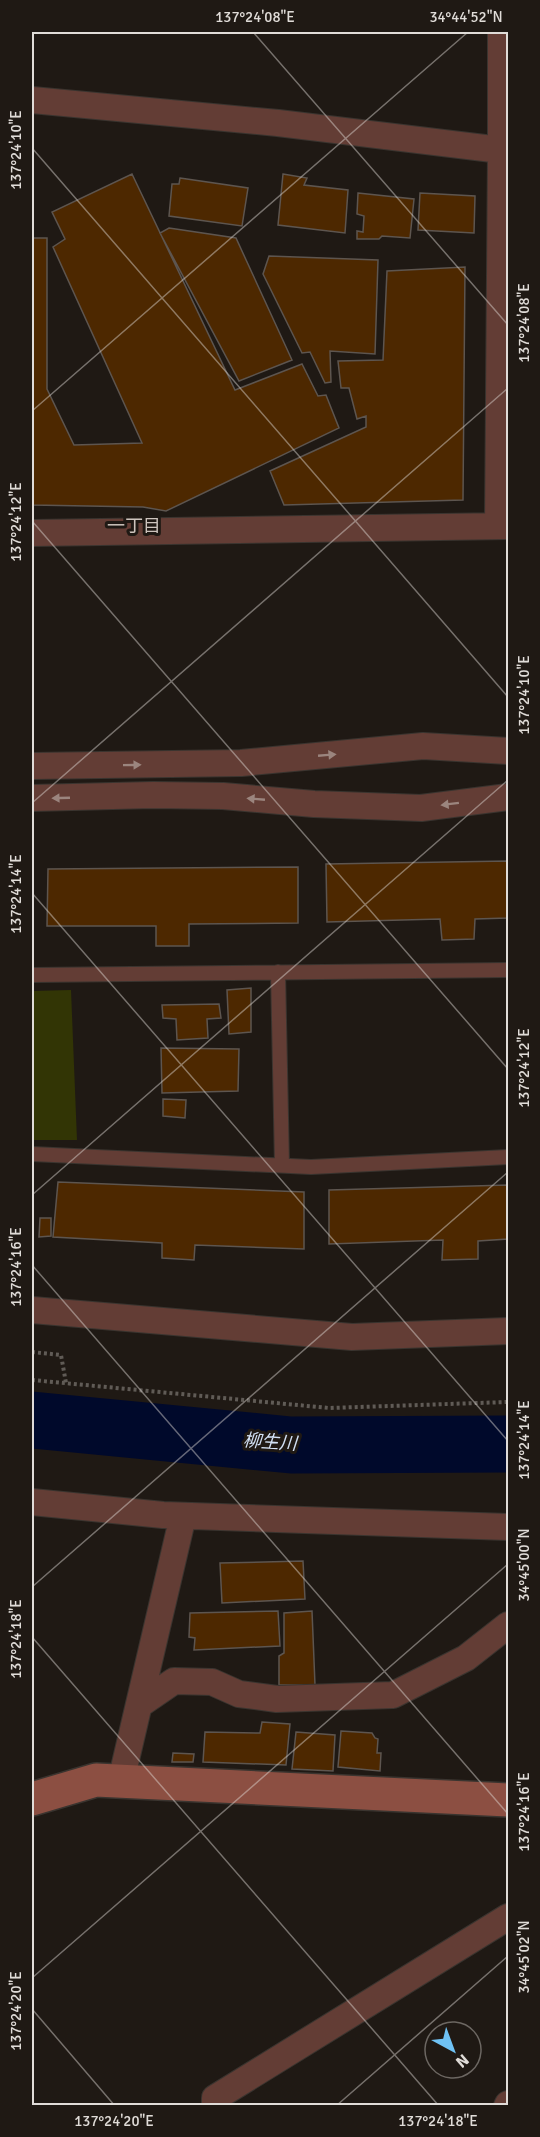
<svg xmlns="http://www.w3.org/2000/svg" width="540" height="2137" viewBox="0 0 540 2137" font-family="Signika,'Noto Sans JP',sans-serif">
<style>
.green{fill:#323505}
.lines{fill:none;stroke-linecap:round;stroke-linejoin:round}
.river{stroke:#00092b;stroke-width:57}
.building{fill:#4d2800;stroke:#5d554f;stroke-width:1.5}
.lane-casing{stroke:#3a342f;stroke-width:16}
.street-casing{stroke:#3a342f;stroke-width:28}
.secondary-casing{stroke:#3a342f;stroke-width:36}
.path{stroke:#605b56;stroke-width:4;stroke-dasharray:3 3;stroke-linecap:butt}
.lane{stroke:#633d35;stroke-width:14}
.street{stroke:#633d35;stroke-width:26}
.secondary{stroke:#8c4f42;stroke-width:33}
.oneway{fill:#9b857e}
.ticks{fill:none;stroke:#e0dcd8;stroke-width:1.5;stroke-opacity:0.45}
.labels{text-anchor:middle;stroke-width:6;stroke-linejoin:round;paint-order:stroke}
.neighbourhood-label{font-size:18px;fill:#cdc4bd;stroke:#1f1914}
.water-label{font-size:18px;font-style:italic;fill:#d3e1f5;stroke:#1f1914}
.neatline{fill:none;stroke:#e0dcd8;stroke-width:2}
.ticks-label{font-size:15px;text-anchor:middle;fill:#e0dcd8}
</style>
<rect width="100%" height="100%" fill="#1f1914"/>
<path class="green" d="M71,990L77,1140H32V991Z"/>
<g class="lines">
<path class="river" d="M32,1420L291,1445L508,1444"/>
</g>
<path class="building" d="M132,174L235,390L302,364L318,396L326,395L339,428L166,511L143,507L32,505V238H47V389L74,445L142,443L53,247L65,239L52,212Z
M283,174L307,178L304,185L348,190L345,233L278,225Z
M180,178L248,188L242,226L169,216L172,184H179Z
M358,193L414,199L410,238L382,236L379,239H357V231L363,232L364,216L357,214Z
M420,193L475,196L474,233L418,230Z
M169,228L236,238L292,360L239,381L160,233Z
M269,256L378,260L375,354L330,351L331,382L325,383L310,352L302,353L263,274Z
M465,267L463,500L284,505L270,471L366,427V416L357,419L349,388H341L338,361L383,360L387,271Z
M508,861V918L475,919L474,939L442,940L440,919L327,922L326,864Z
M298,867V923L189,924V946H156V926H47L48,869Z
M251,988V1032L229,1034L227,990Z
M219,1004L221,1018L207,1019L208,1038L177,1040L176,1019L163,1018L162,1005Z
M161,1048L239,1049L238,1091L162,1093Z
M163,1099L186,1100L185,1118L163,1116Z
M58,1182L304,1192V1249L195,1245L194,1260L162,1258V1243L53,1237Z
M508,1185V1239L478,1241V1259L442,1260L443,1240L329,1244V1190Z
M40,1218H51V1236L39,1237Z
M303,1561L305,1599L222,1603L220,1563Z
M278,1611L280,1646L194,1650L195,1638L189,1637L190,1613Z
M312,1611L315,1685H279V1656L284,1653V1613Z
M262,1722L290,1724L286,1765L203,1762L205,1732L260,1733Z
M341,1731L372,1733L375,1738L378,1739L377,1753H381L380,1771L338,1767Z
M296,1732L335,1735L333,1771L292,1769Z
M173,1753L194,1754L193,1762H172Z"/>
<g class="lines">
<defs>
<path id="lane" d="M278,972L282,1165
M32,975L508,970
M32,1154L311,1167L508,1157"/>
<path id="street" d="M32,100L278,123L501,150V32
M498,526L501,150
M32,533L508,526
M32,766L241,763L423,746L508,751
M32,798L153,795L223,796L314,804L421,808L508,797
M32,1310L352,1337L508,1331
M32,1502L163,1515L508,1527
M139,1705L174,1681L212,1682L239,1694L277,1699L393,1695L466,1658L508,1625
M121,1781L183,1516
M215,2106V2098L508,1917
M507,2106L508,2104"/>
<path id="secondary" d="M32,1799L96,1780L508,1800"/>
</defs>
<use href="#lane" class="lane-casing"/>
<use href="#street" class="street-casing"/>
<use href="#secondary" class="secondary-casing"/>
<path class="path" d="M32,1352L61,1355L66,1383
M32,1380L329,1408L508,1402"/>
<use href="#lane" class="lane"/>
<use href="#street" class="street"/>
<use href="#secondary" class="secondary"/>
</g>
<defs><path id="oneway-solid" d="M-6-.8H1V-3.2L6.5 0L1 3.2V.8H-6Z" transform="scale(1.5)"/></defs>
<g class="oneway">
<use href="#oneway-solid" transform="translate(327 755) rotate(-5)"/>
<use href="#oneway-solid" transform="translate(132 765) rotate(-1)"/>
<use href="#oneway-solid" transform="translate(61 798) rotate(178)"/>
<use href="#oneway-solid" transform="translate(256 799) rotate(-175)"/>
<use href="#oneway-solid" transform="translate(450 804) rotate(173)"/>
</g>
<path class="ticks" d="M253,32L508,325M32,148L508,697M32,411L468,32M32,521L508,1069M32,803L508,388M32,893L508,1441M32,1195L508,780M32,1265L508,1814M32,1587L508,1172M32,1637L439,2106M32,1978L508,1564M32,2009L115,2106M336,2106L508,1956"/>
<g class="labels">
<g class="neighbourhood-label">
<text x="134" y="532">一丁目</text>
</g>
<g class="water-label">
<text transform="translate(270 1442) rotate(4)" y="6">柳生川</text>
</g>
</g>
<rect width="540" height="2137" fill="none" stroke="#1f1914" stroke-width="66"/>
<g transform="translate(453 2050) rotate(139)"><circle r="28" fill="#1f1914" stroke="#6c6762" stroke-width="1.5"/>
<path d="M0-4.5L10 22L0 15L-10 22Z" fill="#6fc2f4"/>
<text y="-9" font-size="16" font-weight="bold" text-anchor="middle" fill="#e0dcd8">N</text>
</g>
<rect x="33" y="33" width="474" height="2071" class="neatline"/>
<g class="ticks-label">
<text x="255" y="22">137°24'08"E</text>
<text x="466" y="22">34°44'52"N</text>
<text transform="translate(16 150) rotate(-90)" y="5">137°24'10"E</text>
<text transform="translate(524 323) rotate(-90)" y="5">137°24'08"E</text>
<text transform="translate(16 522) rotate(-90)" y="5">137°24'12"E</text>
<text transform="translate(524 695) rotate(-90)" y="5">137°24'10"E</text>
<text transform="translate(16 894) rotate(-90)" y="5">137°24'14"E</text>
<text transform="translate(524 1068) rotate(-90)" y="5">137°24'12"E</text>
<text transform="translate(16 1267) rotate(-90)" y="5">137°24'16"E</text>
<text transform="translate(524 1440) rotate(-90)" y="5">137°24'14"E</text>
<text transform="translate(524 1565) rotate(-90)" y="5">34°45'00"N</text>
<text transform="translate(16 1639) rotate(-90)" y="5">137°24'18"E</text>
<text transform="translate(524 1812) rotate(-90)" y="5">137°24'16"E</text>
<text transform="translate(524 1957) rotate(-90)" y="5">34°45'02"N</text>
<text transform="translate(16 2011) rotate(-90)" y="5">137°24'20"E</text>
<text x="114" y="2126">137°24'20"E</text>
<text x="438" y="2126">137°24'18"E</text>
</g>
</svg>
